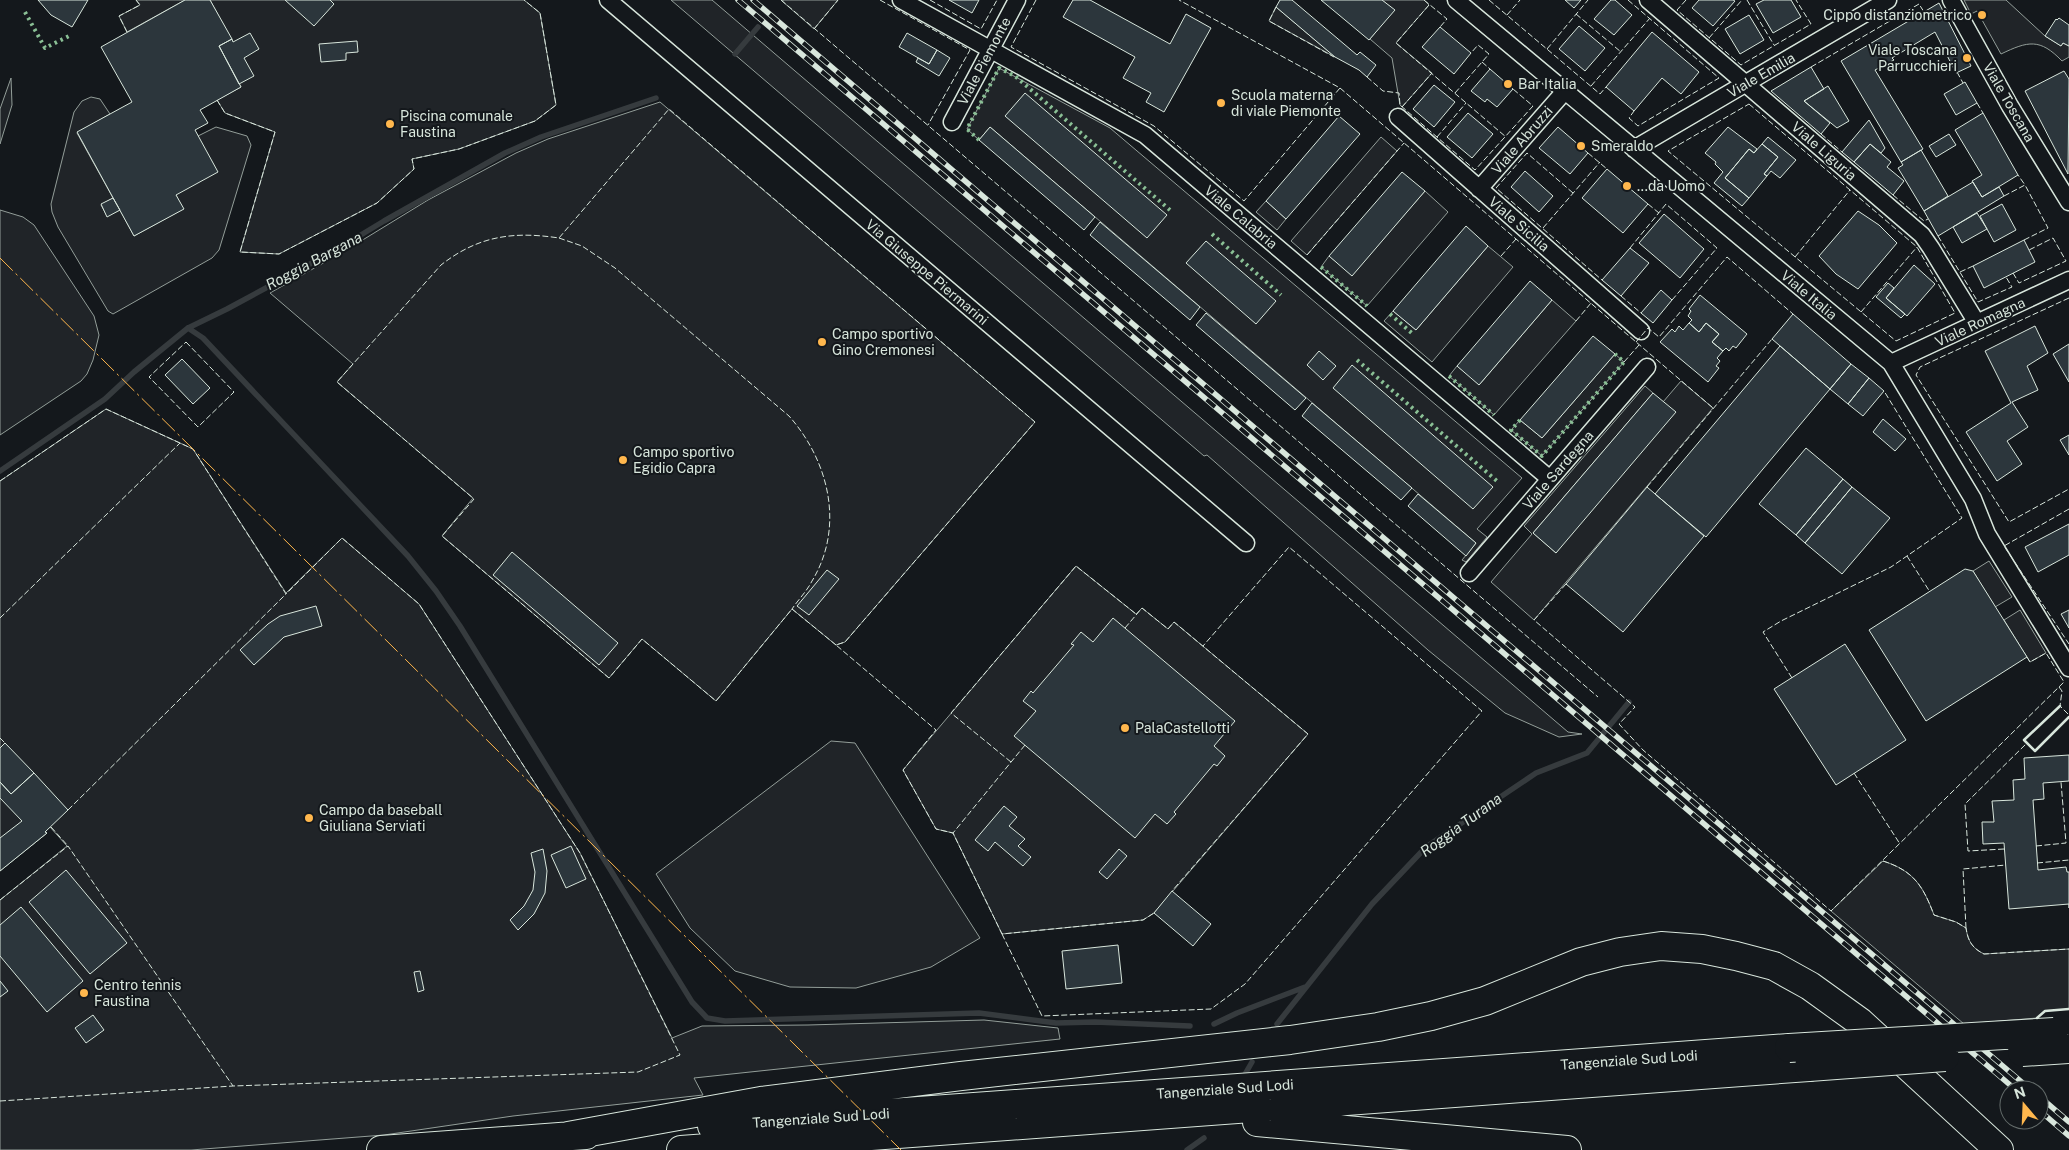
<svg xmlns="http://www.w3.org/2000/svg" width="2069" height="1150" viewBox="0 0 2069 1150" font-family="'Public Sans',sans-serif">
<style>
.green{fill:#202428;stroke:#939e99}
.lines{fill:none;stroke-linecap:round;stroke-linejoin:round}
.stream{stroke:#363b3e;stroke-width:5.5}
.building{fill:#2c363c;stroke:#d8e6dc}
.minor-casing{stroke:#d8e6dc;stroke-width:19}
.trunk-casing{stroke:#d8e6dc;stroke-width:30}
.minor{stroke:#14181c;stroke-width:16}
.trunk{stroke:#14181c;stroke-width:28}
.rail-casing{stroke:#d8e6dc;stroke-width:5.5}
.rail{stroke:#14181c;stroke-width:4;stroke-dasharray:11;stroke-linecap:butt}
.trunk-bridge-casing{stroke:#d8e6dc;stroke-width:30;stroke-linecap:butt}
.trunk-bridge{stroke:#14181c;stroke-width:28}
.hedge{stroke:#8ac095;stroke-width:4;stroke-dasharray:2.5 4;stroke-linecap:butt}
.fence{stroke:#d8e6dc;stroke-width:1;stroke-dasharray:6 2.5;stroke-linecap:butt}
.wall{stroke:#d8e6dc;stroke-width:2.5}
.power{stroke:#ffb74d;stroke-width:1;stroke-dasharray:18 4 2.5 4;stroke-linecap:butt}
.poi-dot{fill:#ffb74d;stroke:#14181c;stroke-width:2}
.labels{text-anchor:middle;stroke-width:4;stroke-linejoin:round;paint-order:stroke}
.poi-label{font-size:14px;fill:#d8e6dc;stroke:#14181c;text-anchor:start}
.street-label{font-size:14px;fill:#d8e6dc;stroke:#14181c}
.water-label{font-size:15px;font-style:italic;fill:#d8e6dc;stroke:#14181c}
</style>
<rect width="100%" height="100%" fill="#14181c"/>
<path class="green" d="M136,0H185L127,32L119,16L140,5Z
M210,0H524L540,13L556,105L535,121L459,149L412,159L414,169L377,203L279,254L240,252L275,132L225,113L217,100L241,87L219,46L231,39Z
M671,0H712L1568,732L1582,734L1559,737L1505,713L1428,650L1207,455L1204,456L1176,432Z
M784,0H838L814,29L782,1Z
M1382,0H1424L1429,5L1396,43L1432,73L1402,107L1400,105L1392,58L1370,39L1394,10Z
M1964,0H2006L2045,36L2061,46L2063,43L2069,46V57L2062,61C2040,38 2028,41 2001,54L1977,11L1971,14Z
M1276,7L1335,57L1269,21Z
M999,68L1110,128L1522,478L1477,529L1487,537L1466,562L1462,560L1476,543L990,127L979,140L967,129Z
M11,78L12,105L0,144V109Z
M91,97L100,99L110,114L77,133L113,198L101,205L107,216L120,210L134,236L183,209L176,195L198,136L216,127L247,136L251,145L219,250L212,258L113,314L108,311L58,227L52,212L51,204L74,112L82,101Z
M660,102L1035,422L845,642L836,645L792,609L716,701L642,639L609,678L442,536L473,498L337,382L353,364L270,293L343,252L428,200L516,153L548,139Z
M1381,137L1397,151L1307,255L1291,241Z
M1425,191L1448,212L1367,306L1321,267L1329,256L1352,275Z
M1266,201L1286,219L1277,230L1256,212Z
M0,210L23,217L34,225L94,316L99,335L93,360L87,374L81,381L0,435Z
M1488,246L1513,267L1432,362L1384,321L1393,311L1416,330Z
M1552,300L1576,321L1494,415L1449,376L1457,366L1480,384Z
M1615,354L1624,362L1542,456L1511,430L1520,420L1542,438Z
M1681,381L1713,408L1534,620L1491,582L1532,534L1524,526L1645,386L1653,393L1533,533L1556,553L1663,402Z
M106,409L193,449L286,593L342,538L419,604L580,853L672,1038L702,1026L808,1025L984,1020L1058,1028L1060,1039L694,1078L703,1095L513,1116L384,1135L191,1150H0V900L67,846L50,827L45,832L47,833L0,871V481Z
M1989,561L2012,597L1995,607L1973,571Z
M1076,566L1136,614L1142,608L1168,629L1174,622L1308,734L1154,913L1143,920L1002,934L953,833L936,829L903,770Z
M2020,610L2046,653L2030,662L2004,620Z
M831,741L855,743L980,938L931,967L856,988L790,987L735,971L690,928L656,874Z
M1883,861C1914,871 1923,886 1934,915L1956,922L1966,928C1968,941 1972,948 1984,954L2069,949V1009L2045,1011L2037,1018L1964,1024L1831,911Z"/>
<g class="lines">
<path class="stream" d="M735,54L758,27
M188,328L203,338L408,556L436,591L460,626L692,1002L707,1018L725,1021L979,1013L1056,1023L1095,1022L1190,1026
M0,471L105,399L134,372L188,328L227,309L336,250L384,221L505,153L541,137L656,98
M1214,1024L1237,1013L1305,987
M1277,1024L1372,904L1426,847L1536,773L1587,753L1629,702
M1244,1076L1252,1062
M1187,1150L1204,1138"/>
</g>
<path class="building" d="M38,0H88L72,27L51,15Z
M185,0H210L232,39L219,46L241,87L200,110L208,123L195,130L218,172L176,195L184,209L134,236L77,132L132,102L101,47Z
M285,0H330L334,4L314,26Z
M949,0H979L972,13Z
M1073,0H1090L1170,44L1186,14L1211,28L1164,112L1146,102L1151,93L1123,78L1135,57L1063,17Z
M1280,0H1292L1357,55L1360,52L1376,65L1367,77L1359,70L1335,57L1276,7Z
M1321,0H1382L1395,10L1369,40Z
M1565,0H1581L1574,8Z
M1611,0H1615L1632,15L1614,35L1594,19Z
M1699,0H1733L1735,1L1713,26L1692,8Z
M1764,0H1791L1801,17L1773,33L1756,4Z
M1939,3L1971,66L1956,73L1935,32L1892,58L1894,60L1875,70L1923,149L1901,162L1841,61Z
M1749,15L1764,40L1740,54L1725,29Z
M2059,18L2069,25V46L2063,43L2061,46L2045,36L2056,19L2057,20Z
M1579,26L1605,48L1585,71L1559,49Z
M1440,27L1471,53L1454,74L1422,47Z
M1652,32L1699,72L1681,94L1662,78L1634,111L1606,87Z
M250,33L259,49L244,58L254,76L239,84L219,46L232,39L233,42Z
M907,33L937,50L929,64L899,47Z
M357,41L358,52L346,53V60L321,62L319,44Z
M937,50L950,58L939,76L916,62L918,58L929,64Z
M1811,67L1824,89L1804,101L1830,123L1821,134L1771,91Z
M1490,69L1513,89L1497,107L1487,99L1485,102L1471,91Z
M2064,71L2069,79L2068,174L2025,91Z
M1965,82L1977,103L1956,115L1944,94Z
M1434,85L1455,102L1434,127L1413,109Z
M1828,86L1849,121L1837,128L1804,101Z
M1025,93L1167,215L1147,238L1005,116Z
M1468,113L1493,134L1472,158L1447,137Z
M1983,113L2018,175L1982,197L1972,181L1982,175L1955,130Z
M1339,116L1360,134L1286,219L1266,201Z
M1869,120L1885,148L1881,153L1870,144L1854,162L1842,152Z
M990,127L1095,217L1084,230L979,140Z
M1558,127L1588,153L1570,174L1539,148Z
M1728,127L1757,149L1754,153L1749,149L1725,178L1749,198L1742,206L1714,183L1723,172L1715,164L1716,162L1705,153Z
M1949,134L1956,145L1936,157L1929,146Z
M1768,137L1796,160L1780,178L1771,171L1767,176L1764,174L1778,157L1762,144Z
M1762,144L1778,157L1764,174L1767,176L1749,198L1725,178L1749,149L1754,153Z
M1870,144L1891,162L1887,167L1904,181L1893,195L1854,162Z
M1921,150L1948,196L1924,211L1898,168L1903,165L1901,162Z
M1607,169L1648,204L1623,233L1582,198Z
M1525,171L1553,196L1539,212L1511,187Z
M1402,172L1425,191L1352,276L1329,256Z
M1973,182L1982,197L1999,187L2004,196L1938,236L1924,211Z
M113,198L120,210L107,217L101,204Z
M2002,204L2016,230L1994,242L1980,216Z
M1858,211L1879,225L1897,243L1858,289L1836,274L1819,256Z
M1977,213L1987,229L1962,243L1953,227Z
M1664,214L1704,249L1680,278L1639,243Z
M1100,222L1200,307L1190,320L1090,235Z
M1466,226L1488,246L1416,330L1393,311Z
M2024,240L2035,262L1984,288L1973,266Z
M1206,241L1276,301L1256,324L1186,263Z
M1630,248L1649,263L1621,296L1602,280Z
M1914,265L1935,284L1907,316L1886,298Z
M1530,281L1552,300L1479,385L1457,366Z
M1888,283L1894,288L1886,298L1905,314L1901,318L1876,297Z
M1661,290L1672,300L1653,323L1641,313Z
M1700,295L1747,334L1736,348L1733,346L1729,351L1726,348L1723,351L1712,342L1719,334L1706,323L1699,332L1689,323L1692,320L1688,316L1691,311L1689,309Z
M1206,313L1306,398L1295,410L1196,325Z
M1793,314L1851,364L1830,389L1772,339Z
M1689,323L1699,332L1706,323L1719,334L1712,342L1723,351L1717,358L1720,361L1716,366L1719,368L1708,382L1660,342L1672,329L1675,332L1679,326L1683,330Z
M2035,326L2048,353L2027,366L2038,390L2012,402L2028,427L2007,441L2022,464L1997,481L1966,432L2011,403L1985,351Z
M1593,336L1615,354L1542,438L1520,420Z
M2069,344V382L2053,354Z
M1780,346L1830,389L1706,537L1655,494Z
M1319,351L1336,366L1323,380L1307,365Z
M182,359L210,388L193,404L165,375Z
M1851,364L1869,378L1848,404L1830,389Z
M1352,365L1493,487L1473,509L1333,388Z
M1869,378L1884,391L1863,416L1848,404Z
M1653,393L1676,412L1556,553L1533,533Z
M1312,403L1412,488L1401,500L1302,416Z
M1883,419L1906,439L1895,451L1873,432Z
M2069,435V455L2060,440Z
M1806,448L1843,479L1796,535L1759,504Z
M1843,479L1852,487L1805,543L1796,535Z
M1647,487L1704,536L1623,632L1566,584Z
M1852,487L1890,518L1842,574L1805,543Z
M1418,494L1476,543L1466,556L1408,506Z
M2069,524V555L2038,572L2025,547Z
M512,552L618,643L599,665L493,575Z
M1965,569L1973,571L2027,657L1926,721L1869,630Z
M827,570L839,579L809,615L797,606Z
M316,606L322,626L284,637L254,665L240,650L268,624L280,616Z
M2069,610V628L2061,614Z
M1113,618L1235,721L1214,746L1225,756L1217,766L1214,764L1174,812L1176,814L1167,824L1155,814L1135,838L1014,736L1036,711L1023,701L1031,691L1033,693L1074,645L1071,644L1081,632L1093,642Z
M1845,644L1906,740L1836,785L1774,689Z
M5,743L34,773L11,794L0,782V748Z
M2069,755V781L2043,783L2044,799L2033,800L2038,870L2066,867L2067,872H2069V908V904L2009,909L2004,843L1983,844L1982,822H1994L1992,801L2014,800L2013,780L2025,779L2024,758Z
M34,773L68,810L45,832L47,833L0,871V838L22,821L0,798V782L11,794Z
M1004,806L1017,817L1009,826L1025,839L1018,846L1031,857L1023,866L995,842L988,851L975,840Z
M571,846L586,879L566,888L551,855Z
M543,849L547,871L545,893L534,914L518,930L510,920L524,906L533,890L535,872L531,853Z
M1119,849L1127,856L1107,879L1099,872Z
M66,870L127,943L90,974L29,902Z
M1172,891L1211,924L1193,946L1154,913Z
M21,907L83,981L47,1012L0,956V925Z
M1118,945L1122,983L1066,989L1062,951Z
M420,971L424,990L418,992L414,972Z
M0,981L8,991L0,997Z
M93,1015L104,1030L86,1043L75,1028Z"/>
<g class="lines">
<defs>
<path id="minor" d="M608,0L1246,543
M901,0L1145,135L1550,479
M1456,0L1891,363L1973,499L1987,534L2069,668
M1648,0L1922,235L1931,248L1977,323
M1951,0L2010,106L2069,202
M1398,117L1641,331
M952,122L1017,0
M1634,149L1888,0
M1479,189L1565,91
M1891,363L2069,280
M1469,573L1647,367"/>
<path id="trunk" d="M1257,1122L1567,1150
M712,1126L1789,1048
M568,1136L761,1101L961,1076L1290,1040L1378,1027L1431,1016L1485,1001L1581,962L1620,952L1661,946L1702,949L1736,956L1774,966L1810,986L1860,1022L1999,1150
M381,1150L586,1135
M681,1150L1809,1067"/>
</defs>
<use href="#minor" class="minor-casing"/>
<use href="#trunk" class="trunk-casing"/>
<use href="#minor" class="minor"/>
<use href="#trunk" class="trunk"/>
<defs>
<path id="rail" d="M738,0L2016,1090
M753,0L2031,1090
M2039,1096L2069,1122
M2039,1110L2069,1136"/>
</defs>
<use href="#rail" class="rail-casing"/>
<use href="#rail" class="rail"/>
<defs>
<path id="trunk-bridge" d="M1789,1048L2054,1032
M2022,1052L2069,1049
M1809,1067L1945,1057"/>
</defs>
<use href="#trunk-bridge" class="trunk-bridge-casing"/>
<use href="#trunk-bridge" class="trunk-bridge"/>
<path class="hedge" d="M25,12L45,48L71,35
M979,140L967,129L999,68L1015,76L1170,210
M1212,234L1281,295
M1321,267L1367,306
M1390,314L1414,335
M1357,360L1497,481
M1449,376L1494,415
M1520,420L1511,430L1542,456L1624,362L1615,354"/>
<path class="fence" d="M781,0L1598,697
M880,0L970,50L928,125
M930,0L981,29L997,0
M1036,0L1011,47L1154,126L1244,201L1340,88L1179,0
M1424,0L1447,19L1440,27
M1489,0L1600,94L1606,87
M1628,0L1719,78L1638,126L1629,118L1634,111
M1686,0L1677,10L1741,65L1811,24L1796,0
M1747,0L1774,45
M1429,5L1396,43L1506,137
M1276,7L1269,21L1334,57
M1576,14L1621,52
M1507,15L1520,0
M814,29L838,0
M127,32L119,16L140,5L136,0
M1709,38L1742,0
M1547,49L1588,0
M1482,62L1490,69
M1811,67L1919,4L1924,12
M1957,72L1963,83
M1367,77L1383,91L1399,93L1400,105L1475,170L1533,106L1513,89
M1591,86L1650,18
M1340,88L1713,408
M1455,93L1489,54L1478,45L1471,53
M217,100L225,113L275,132L240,252L279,254L377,203L414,169L412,159L459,149L535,121L556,105L540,13L524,0
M1977,103L1983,113
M1749,104L1917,247L1955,313L1896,341L1668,151Z
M1402,107L1432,73
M1821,134L1842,152
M1437,137L1466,103
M1588,153L1607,169
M1573,193L1527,153L1496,188L1602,280
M1893,195L1924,221L1928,219
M2004,196L2025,185L2018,175
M1648,204L1659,213
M1543,228L1600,162
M1938,236L1978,302L2012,287L2006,277
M559,238L582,246L615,268L789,416C829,461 845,527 812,581C807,591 798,600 792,609
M2024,240L2048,228L2025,185
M1630,248L1666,204L1717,248L1672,300
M1307,255L1404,143
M1501,256L1516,239
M1795,257L1850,190
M1960,272L1973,266
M2013,273L2019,283L2066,261L2053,238L2029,250
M1621,296L1641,313
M2069,298L1920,367L1916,375L2009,522L2069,489
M1861,312L1917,247
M1576,321L1591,303
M186,342L234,392L198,427L149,377Z
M1636,342L1648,328L1659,337L1727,257L1793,314
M1624,362L1639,345
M0,481L106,409L193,449L286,594L68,810
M1647,487L1772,339
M2069,509L2004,546L2069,644
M1907,556L1930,592
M1566,584L1534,620L1635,707L1619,724L1643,750L1831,911L2064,682L2046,653L2030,662L2027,657
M0,618L180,443
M1125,628L1142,608L1168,629L1174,622L1308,734L1172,891
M836,645L792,609L716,701L642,639L609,678L442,536L474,499L337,382L441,265C478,236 513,231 559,238L669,109L1035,422L845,642L836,645L936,730L903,770L936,829L953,833
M1792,678L1763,632L1781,621L1891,567L1962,518L1884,391
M2059,687L2062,691L2060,706L2069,715
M0,738L5,743
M1025,745L953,833L1002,934L1143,920L1154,913
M1011,762L951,713L1076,566L1136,614
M1854,773L1900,844
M51,827L68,846
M2036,846L2066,843L2061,782
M2004,849L1968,851L1965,804L2027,743
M1883,861C1914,871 1923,886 1934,915L1956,922L1966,928C1968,941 1972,948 1984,954L2069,949
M2037,863L2069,860
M0,900L68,846L233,1086
M1966,928L1963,869L2006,865
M1002,934L1042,1016L1211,1009L1245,984L1482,711L1289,547L1203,646
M0,1101L233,1086L638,1072L680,1055L580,853L419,604L342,538L286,594"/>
<path class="wall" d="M2060,706L2024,740L2035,751L2069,717
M2037,1018L2045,1011L2069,1009"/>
<path class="power" d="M0,258L901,1150"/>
</g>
<g class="poi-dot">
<circle cx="1982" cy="15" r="5"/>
<circle cx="1967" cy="58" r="5"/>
<circle cx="1508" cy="84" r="5"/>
<circle cx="1221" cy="103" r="5"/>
<circle cx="390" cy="124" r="5"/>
<circle cx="1581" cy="146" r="5"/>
<circle cx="1627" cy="186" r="5"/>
<circle cx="822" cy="342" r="5"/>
<circle cx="623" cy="460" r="5"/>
<circle cx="1125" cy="728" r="5"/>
<circle cx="309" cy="818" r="5"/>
<circle cx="84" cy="993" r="5"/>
</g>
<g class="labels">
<g class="poi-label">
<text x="1972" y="20" text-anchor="end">Cippo distanziometrico</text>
<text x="1957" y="55" text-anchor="end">Viale Toscana<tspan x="1957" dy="16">Parrucchieri</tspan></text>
<text x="1518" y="89">Bar Italia</text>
<text x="1231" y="100">Scuola materna<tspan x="1231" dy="16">di viale Piemonte</tspan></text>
<text x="400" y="121">Piscina comunale<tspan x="400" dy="16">Faustina</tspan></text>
<text x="1591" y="151">Smeraldo</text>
<text x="1637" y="191">...da Uomo</text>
<text x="832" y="339">Campo sportivo<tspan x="832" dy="16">Gino Cremonesi</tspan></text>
<text x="633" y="457">Campo sportivo<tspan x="633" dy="16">Egidio Capra</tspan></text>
<text x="1135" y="733">PalaCastellotti</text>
<text x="319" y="815">Campo da baseball<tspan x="319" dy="16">Giuliana Serviati</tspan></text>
<text x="94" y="990">Centro tennis<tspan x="94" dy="16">Faustina</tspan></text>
</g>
<g class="street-label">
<text transform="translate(984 61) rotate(-62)" y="5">Viale Piemonte</text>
<text transform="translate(1761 75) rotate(-30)" y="5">Viale Emilia</text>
<text transform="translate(2009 102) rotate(60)" y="5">Viale Toscana</text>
<text transform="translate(1522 140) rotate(-49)" y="5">Viale Abruzzi</text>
<text transform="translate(1824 151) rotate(41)" y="5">Viale Liguria</text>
<text transform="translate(1241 217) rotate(40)" y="5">Viale Calabria</text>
<text transform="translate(1519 224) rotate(41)" y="5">Viale Sicilia</text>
<text transform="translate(927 272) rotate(40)" y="5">Via Giuseppe Piermarini</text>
<text transform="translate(1809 295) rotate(40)" y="5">Viale Italia</text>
<text transform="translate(1980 322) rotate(-25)" y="5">Viale Romagna</text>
<text transform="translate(1558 470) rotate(-49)" y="5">Viale Sardegna</text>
<text transform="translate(1629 1060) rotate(-4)" y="5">Tangenziale Sud Lodi</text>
<text transform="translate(1225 1089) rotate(-4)" y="5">Tangenziale Sud Lodi</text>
<text transform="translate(821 1118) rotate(-4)" y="5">Tangenziale Sud Lodi</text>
</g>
<g class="water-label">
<text transform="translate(314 261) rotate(-28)" y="5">Roggia Bargana</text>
<text transform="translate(1461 825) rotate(-36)" y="5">Roggia Turana</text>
</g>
</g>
<g transform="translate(2024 1105) rotate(341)"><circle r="24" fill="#14181c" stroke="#626a69"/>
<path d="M0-4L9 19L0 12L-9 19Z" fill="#ffb74d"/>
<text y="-8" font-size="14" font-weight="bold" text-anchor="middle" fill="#d8e6dc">N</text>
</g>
</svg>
